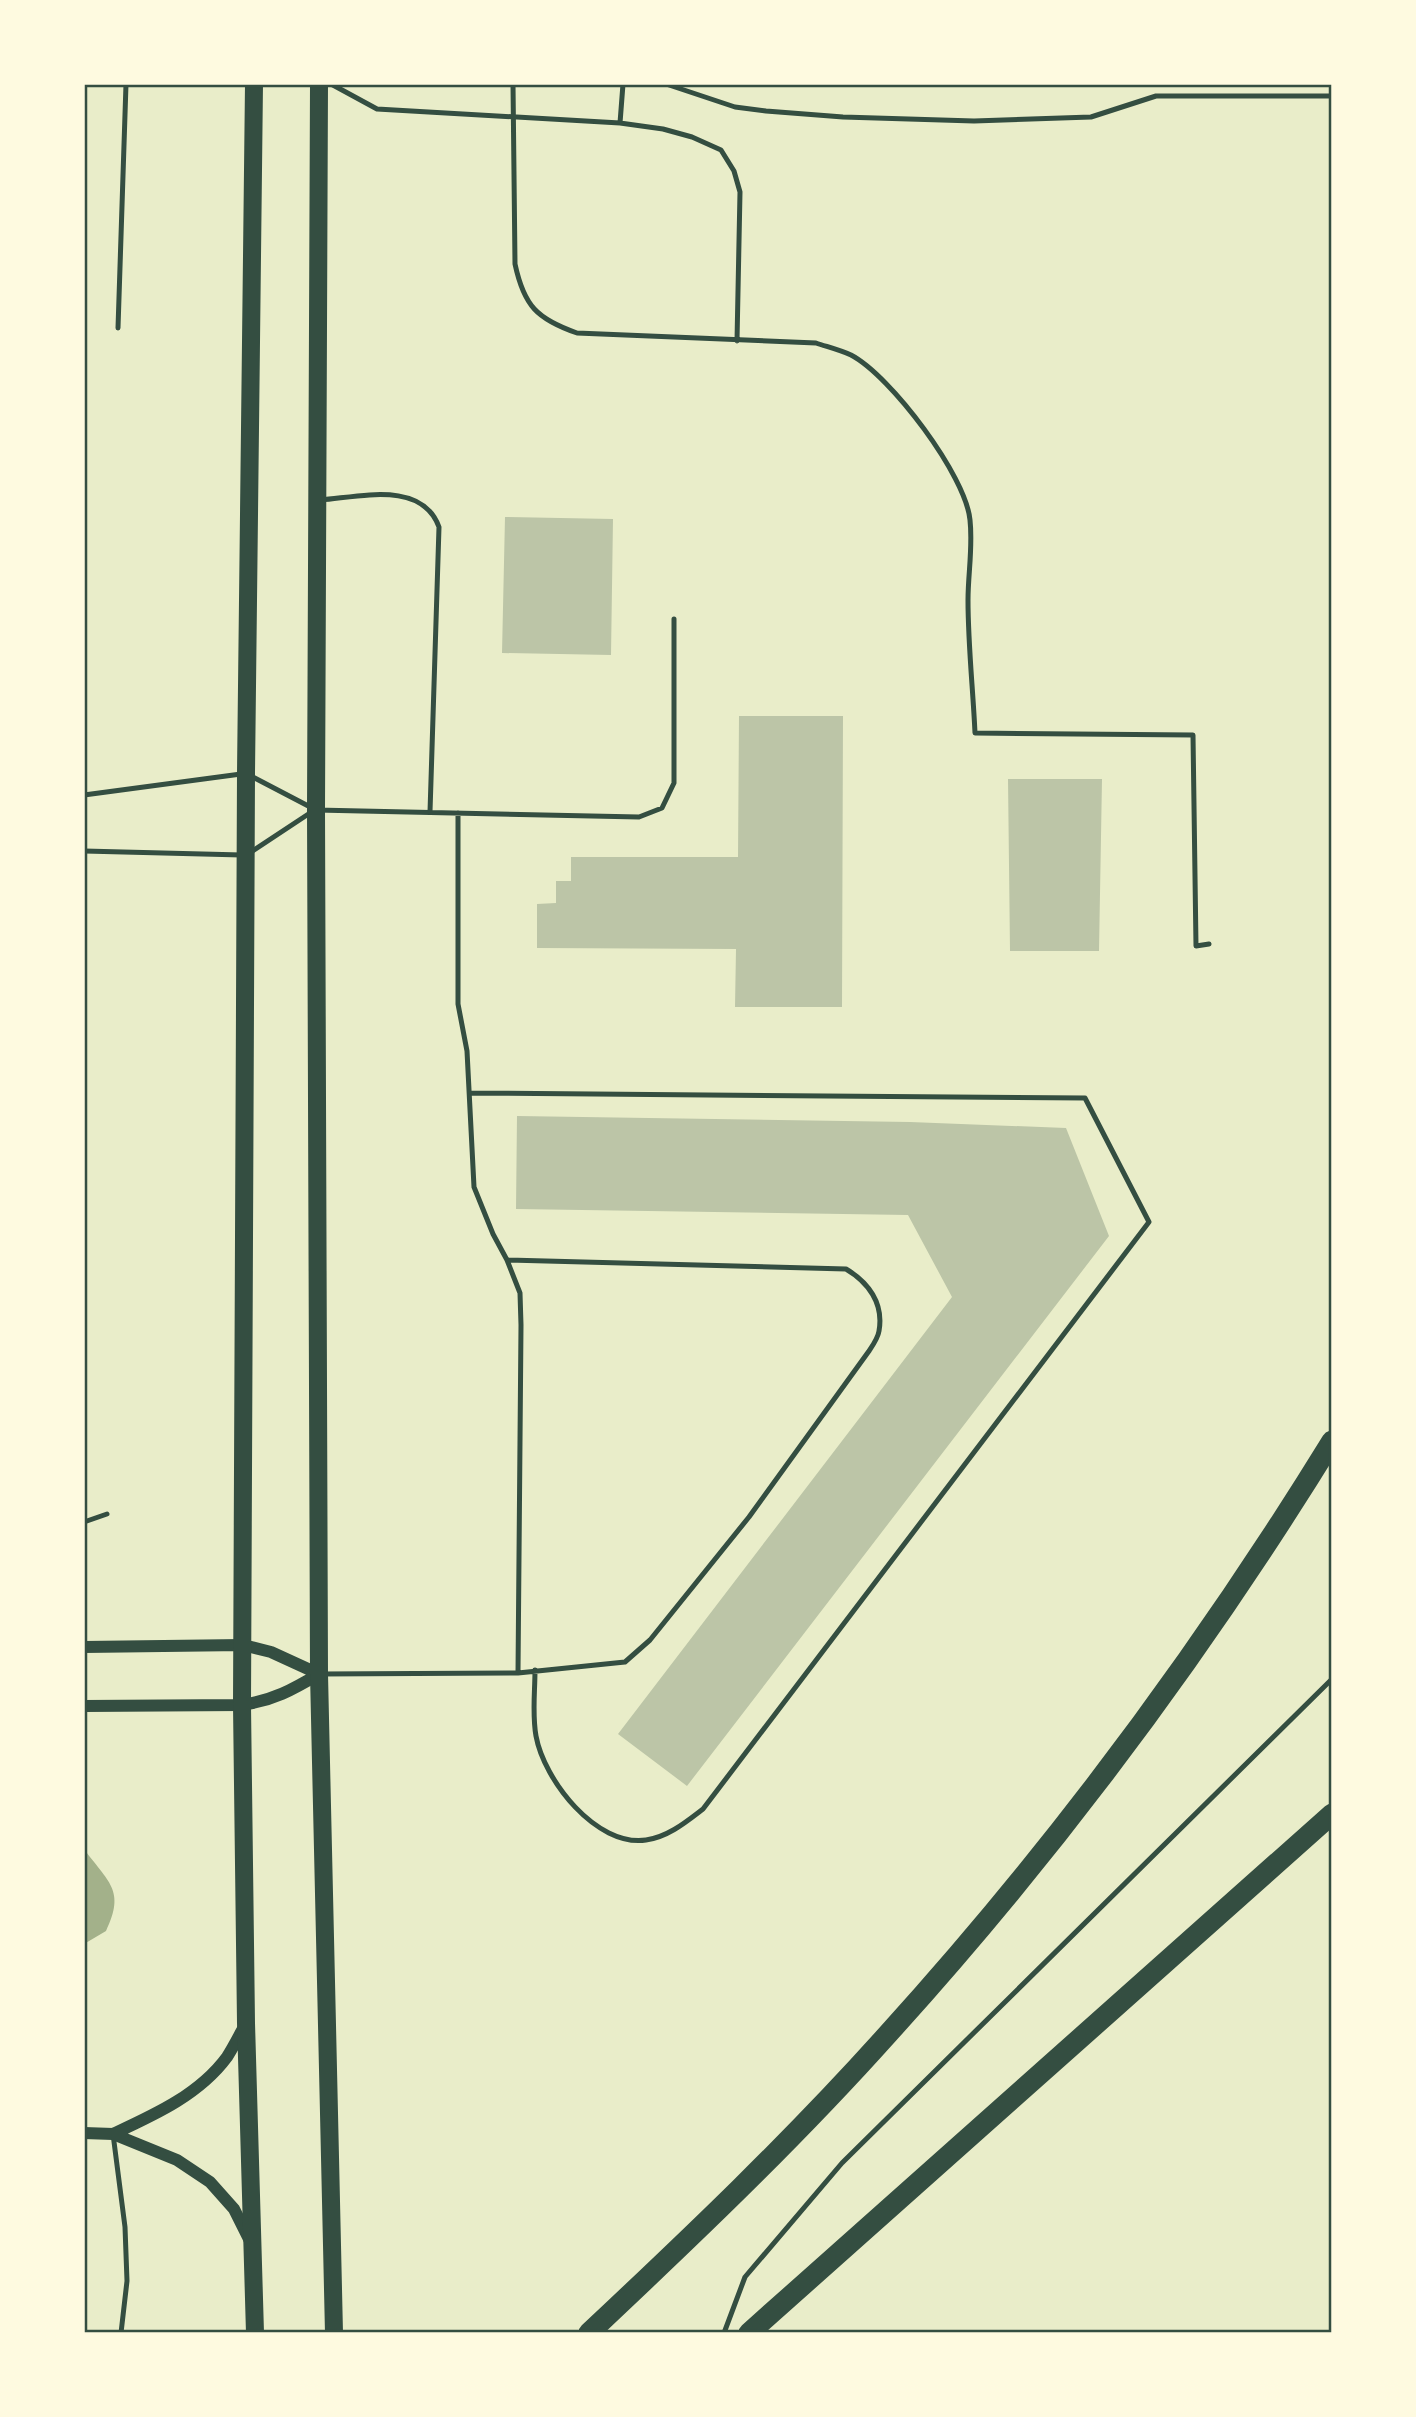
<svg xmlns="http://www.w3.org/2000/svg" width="1416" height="2417" viewBox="0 0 1416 2417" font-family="Jost,sans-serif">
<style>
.water{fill:#a3b18a}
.building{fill:#bcc5a7}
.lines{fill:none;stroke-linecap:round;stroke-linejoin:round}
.service{stroke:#344e41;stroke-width:5}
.tertiary{stroke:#344e41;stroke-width:12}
.primary{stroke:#344e41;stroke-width:18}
.motorway{stroke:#344e41;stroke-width:21}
.neatline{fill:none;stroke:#344e41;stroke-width:2.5}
</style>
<rect width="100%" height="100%" fill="#e9edc9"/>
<path class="water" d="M84,1849C108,1882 126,1890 106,1931L84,1944Z"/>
<path class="building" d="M505,517L613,519L611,655L502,653Z
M739,716H843L842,1007H735L736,949L537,948V904L556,903V881H571V857H738Z
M1008,779H1102L1099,951H1010Z
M517,1116L910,1122L1066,1128L1109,1236L687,1786L618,1734L952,1297L908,1215L516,1209Z"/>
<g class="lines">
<path class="service" d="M331,84L377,109L620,123L663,129L692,137L721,150L734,171L740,192L737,341
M513,84L515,264C524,306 537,319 577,333L816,343C828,347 840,350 851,355C891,376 966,476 970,520C973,547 968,574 968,600C968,645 973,689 975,733L1193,735L1196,946L1209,944
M666,84L735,107L766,111L843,117L974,121L1091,117L1156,96H1332
M620,123L623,84
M118,328L126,84
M321,500C359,497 422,480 439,527L430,812
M251,776L316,810L639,817L662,808L674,783V619
M84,795L241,774
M458,813V1004L467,1051L474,1187L493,1234L507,1260L520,1293L521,1325L518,1673
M84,851L242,855
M251,852L313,811
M469,1093L1085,1098L1149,1222L703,1809C686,1822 668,1837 646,1840C596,1847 544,1780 536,1736C532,1714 535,1692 535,1670
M84,1522L107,1514
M321,1674L518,1673L625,1662L650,1640L749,1517L869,1351C873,1345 878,1338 879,1331C884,1303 868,1282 846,1269L507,1260
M113,2134L125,2227L127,2281L121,2333
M724,2333L745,2277L842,2163L1332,1679"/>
<path class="tertiary" d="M84,1647L243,1645L271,1652L319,1674
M84,1706L242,1705C274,1700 292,1690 319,1674
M84,2133L113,2134L177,2160L210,2182L234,2209L250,2241
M113,2134C154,2115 199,2095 227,2057C234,2046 240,2034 246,2023"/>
<path class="primary" d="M254,84L246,773L242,1705L246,2023L255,2333
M319,84L316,810L319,1674L334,2333"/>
<path class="motorway" d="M589,2333C691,2237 793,2140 887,2035C1054,1851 1202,1652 1332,1441
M749,2333L1332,1814"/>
</g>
<rect width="1416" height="2417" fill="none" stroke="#fefae0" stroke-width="172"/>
<rect x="86" y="86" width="1244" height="2245" class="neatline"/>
</svg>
